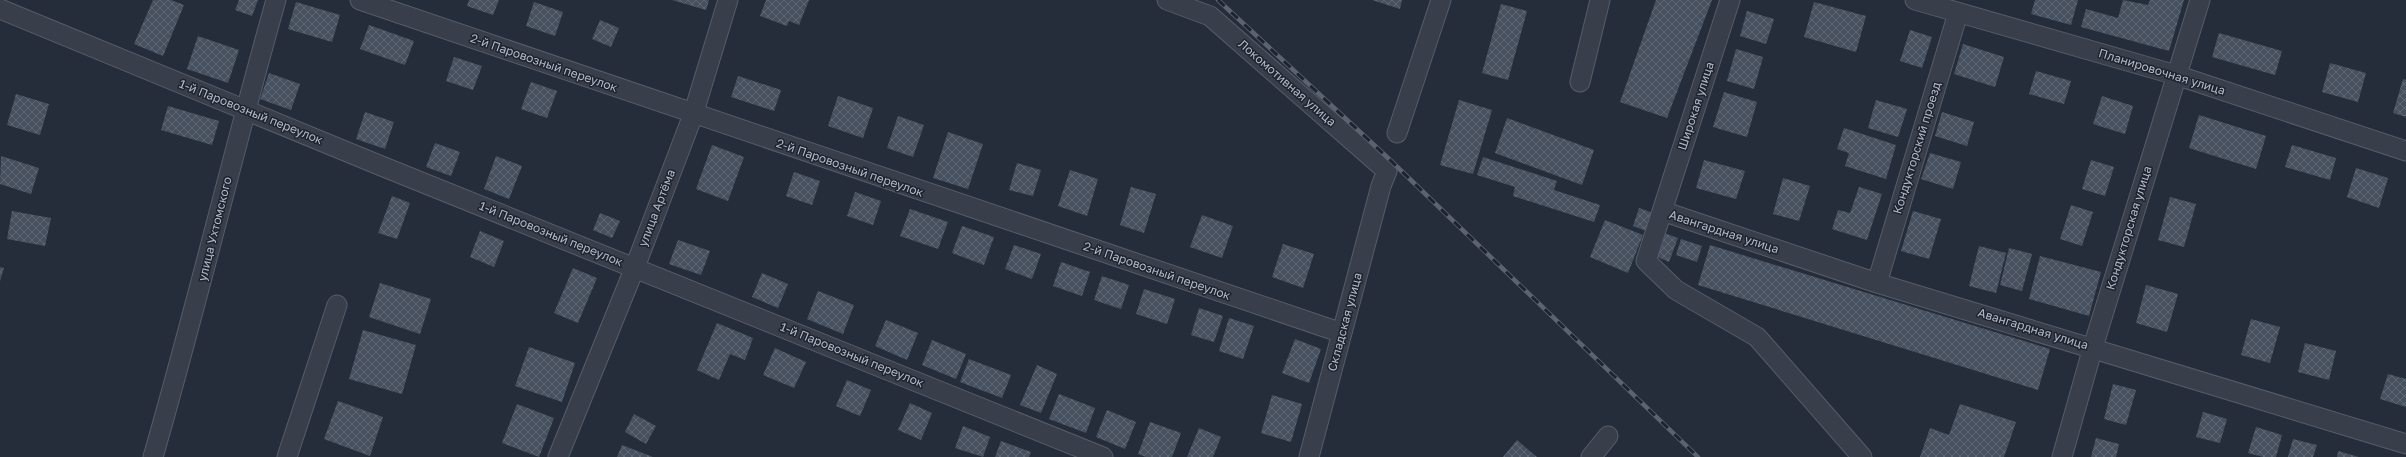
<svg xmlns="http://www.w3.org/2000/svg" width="2406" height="457" viewBox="0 0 2406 457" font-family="'Golos Text',sans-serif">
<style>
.building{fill:url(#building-cross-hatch)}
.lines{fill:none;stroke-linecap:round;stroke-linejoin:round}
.minor-casing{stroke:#575d68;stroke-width:21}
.minor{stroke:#393f4a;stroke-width:19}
.rail-casing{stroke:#5b6371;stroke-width:4.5}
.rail{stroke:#1e242f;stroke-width:3;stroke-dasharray:9;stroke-linecap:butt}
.labels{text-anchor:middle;stroke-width:3;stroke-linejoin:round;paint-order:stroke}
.street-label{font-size:12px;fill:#b4bac6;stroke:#1e242f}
</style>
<defs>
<pattern id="building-cross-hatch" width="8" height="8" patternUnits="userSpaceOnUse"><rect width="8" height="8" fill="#47505e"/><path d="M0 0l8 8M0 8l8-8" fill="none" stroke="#5f6774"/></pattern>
</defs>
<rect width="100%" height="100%" fill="#252d3a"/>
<path class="building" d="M153,0H171L184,5L163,56L134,44Z
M239,0H258L252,16L235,10Z
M469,0H499L493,15L467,6Z
M672,0H709L706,10Z
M766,0H809L799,25L789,21L787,26L760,16Z
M1372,0H1402L1400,9Z
M1656,0H1712L1667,118L1620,102Z
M2035,0H2078L2071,25L2031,14Z
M2123,0L2148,5L2150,0H2184L2169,51L2081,27L2086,9L2118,18Z
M296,2L340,15L332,42L288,29Z
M534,2L563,12L555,36L526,26Z
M1814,2L1866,16L1856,52L1804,37Z
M1501,4L1527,11L1508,80L1482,73Z
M1747,11L1774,19L1766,44L1740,36Z
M600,20L619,28L611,47L592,39Z
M369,25L414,41L405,65L360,49Z
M1910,30L1932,37L1922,68L1900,61Z
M2219,33L2282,51L2275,75L2212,57Z
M198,36L239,50L228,83L187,69Z
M1963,44L2004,57L1995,87L1954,74Z
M1736,49L1763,57L1754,89L1727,81Z
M454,57L482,66L473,90L446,81Z
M2330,63L2366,73L2358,102L2322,92Z
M2036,71L2071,81L2064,104L2029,94Z
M269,73L300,84L291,110L260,99Z
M738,76L781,90L774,111L731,97Z
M2403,79L2406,80V117L2393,113Z
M531,82L557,91L547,118L521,109Z
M1724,92L1757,102L1747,137L1713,127Z
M16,94L49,104L40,135L7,125Z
M838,96L873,108L863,138L828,126Z
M2102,96L2133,106L2125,134L2093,124Z
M1459,100L1492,110L1473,174L1440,165Z
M1876,100L1907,109L1898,137L1868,128Z
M168,106L219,121L212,145L161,130Z
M365,112L394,122L385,149L356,139Z
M1942,112L1974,122L1967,146L1935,136Z
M2199,115L2266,136L2256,169L2189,148Z
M898,116L924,125L913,157L887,148Z
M1507,118L1594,150L1582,185L1495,153Z
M1844,128L1896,145L1886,179L1845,166L1849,153L1837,149Z
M948,132L983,144L968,189L933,178Z
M435,143L460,152L451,176L426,167Z
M712,145L744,157L728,201L696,189Z
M2292,145L2336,158L2330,180L2285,167Z
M1930,153L1961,162L1953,189L1921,179Z
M1,156L39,168L31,194L0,184Z
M496,156L522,166L509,199L484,189Z
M1483,157L1557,181L1554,190L1600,205L1594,222L1513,196L1515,187L1477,175Z
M1704,160L1745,171L1736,199L1696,188Z
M2091,160L2114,167L2105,196L2082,189Z
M1017,163L1041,170L1033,196L1009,190Z
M2356,168L2388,178L2379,208L2347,197Z
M1070,170L1098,179L1087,216L1058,206Z
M794,172L820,181L812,205L786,196Z
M1783,178L1810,186L1799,221L1773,214Z
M1131,187L1156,194L1144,233L1120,225Z
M1859,187L1882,194L1867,240L1832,229L1838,210L1850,213Z
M855,192L881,201L873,225L847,216Z
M392,196L410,203L397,239L378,233Z
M2170,197L2196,204L2184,247L2158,240Z
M2071,205L2093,212L2082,246L2060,239Z
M1639,208L1656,214L1649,232L1633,226Z
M910,209L948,222L938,249L900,236Z
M12,211L51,218L45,246L7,239Z
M1913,211L1941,219L1929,259L1901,251Z
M600,213L620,221L612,238L593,230Z
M1202,215L1233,226L1222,258L1190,247Z
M1605,220L1643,235L1628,273L1590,257Z
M962,226L994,237L984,265L952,253Z
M480,231L504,241L494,267L470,257Z
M1664,233L1678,238L1669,262L1655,256Z
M1681,239L1702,246L1697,262L1676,255Z
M678,240L710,251L701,275L669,264Z
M1283,244L1314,254L1303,288L1272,277Z
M1014,245L1041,254L1032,279L1005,269Z
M1710,245L2050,349L2038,390L1698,285Z
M1979,246L2006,253L1996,293L1969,286Z
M2009,248L2032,254L2022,291L2000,285Z
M2040,256L2101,272L2089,316L2029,299Z
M1061,262L1090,272L1082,296L1053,286Z
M0,267L4,268L0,281Z
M573,268L597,278L578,323L554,313Z
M762,273L788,284L778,308L752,297Z
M1102,276L1129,285L1121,309L1094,300Z
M380,283L431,299L420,334L369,317Z
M2146,285L2178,294L2167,332L2136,323Z
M1144,289L1175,299L1167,324L1136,314Z
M818,291L854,305L843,334L807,319Z
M1199,308L1223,316L1214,342L1191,335Z
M1229,318L1254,326L1243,359L1219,351Z
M2251,319L2280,327L2270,363L2241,355Z
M886,320L918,333L907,360L875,346Z
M717,323L753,338L745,360L730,354L719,380L697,370Z
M363,330L416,345L402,394L349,379Z
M1295,339L1321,349L1309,383L1282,373Z
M932,340L966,354L956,379L922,365Z
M2305,343L2336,351L2329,380L2298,372Z
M529,347L575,363L562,402L515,386Z
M775,348L806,362L794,388L763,375Z
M969,359L1011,375L1002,398L960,382Z
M1037,365L1057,374L1041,413L1020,405Z
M2388,374L2406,379V407L2380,399Z
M847,380L871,390L860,416L836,406Z
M2113,384L2136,390L2126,425L2104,419Z
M1059,394L1095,408L1086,433L1049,419Z
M1272,395L1302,404L1291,442L1261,433Z
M338,401L383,417L370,456L324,439Z
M910,403L932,413L921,440L898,430Z
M517,404L554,418L539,457L502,443Z
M1960,404L2016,422L2004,457H1920L1930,428L1949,435Z
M1107,410L1136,422L1125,449L1096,437Z
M2203,412L2227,419L2220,443L2196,437Z
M634,414L656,426L646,444L625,432Z
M1150,422L1181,433L1172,457H1146L1138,454Z
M963,426L990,437L983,457L955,448Z
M2256,427L2282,435L2276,457H2263L2248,453Z
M1199,428L1221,437L1213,457H1187Z
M2096,438L2119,444L2116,457H2091Z
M2293,439L2317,445L2313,457H2288Z
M1517,440L1537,457H1503Z
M1001,441L1031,452L1029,457H995Z
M622,445L653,457H617Z
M2338,451L2359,457H2337Z"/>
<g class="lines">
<defs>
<path id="minor" d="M360,0L1342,333
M1167,0L1210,16L1387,171L1381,186L1309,457
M1730,0L1646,261L1676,290L1757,337L1862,457
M1915,0L2176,75L2406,151
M0,9L379,165L1103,457
M1580,82L1600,0
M1397,133L1441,0
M1662,211L1877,283L2406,444
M1877,283L1958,13
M153,457C197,305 233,152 276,0
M287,457L337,305
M558,457L635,267L693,115L728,0
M1591,457L1608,436
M2062,457L2093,347L2200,0"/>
</defs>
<use href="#minor" class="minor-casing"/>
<use href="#minor" class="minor"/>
<defs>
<path id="rail" d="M1218,0L1388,158L1698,457"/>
</defs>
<use href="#rail" class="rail-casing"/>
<use href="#rail" class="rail"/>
</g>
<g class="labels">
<g class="street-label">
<text transform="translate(544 63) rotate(19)" y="4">2-й Паровозный переулок</text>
<text transform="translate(2162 72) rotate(17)" y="4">Планировочная улица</text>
<text transform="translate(1287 83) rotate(41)" y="4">Локомотивная улица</text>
<text transform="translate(1696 106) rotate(-72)" y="4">Широкая улица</text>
<text transform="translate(251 112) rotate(22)" y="4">1-й Паровозный переулок</text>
<text transform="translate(1917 148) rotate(-73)" y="4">Кондукторский проезд</text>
<text transform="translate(850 168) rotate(19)" y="4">2-й Паровозный переулок</text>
<text transform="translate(657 208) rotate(-69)" y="4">улица Артёма</text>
<text transform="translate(2129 228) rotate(-73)" y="4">Кондукторская улица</text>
<text transform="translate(215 229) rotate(-76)" y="4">улица Ухтомского</text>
<text transform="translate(1724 232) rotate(18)" y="4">Авангардная улица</text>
<text transform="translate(551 234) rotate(22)" y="4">1-й Паровозный переулок</text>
<text transform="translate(1157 271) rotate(19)" y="4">2-й Паровозный переулок</text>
<text transform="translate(1345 322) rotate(-75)" y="4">Складская улица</text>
<text transform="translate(2033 329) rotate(17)" y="4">Авангардная улица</text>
<text transform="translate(852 355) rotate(22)" y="4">1-й Паровозный переулок</text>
</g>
</g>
</svg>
